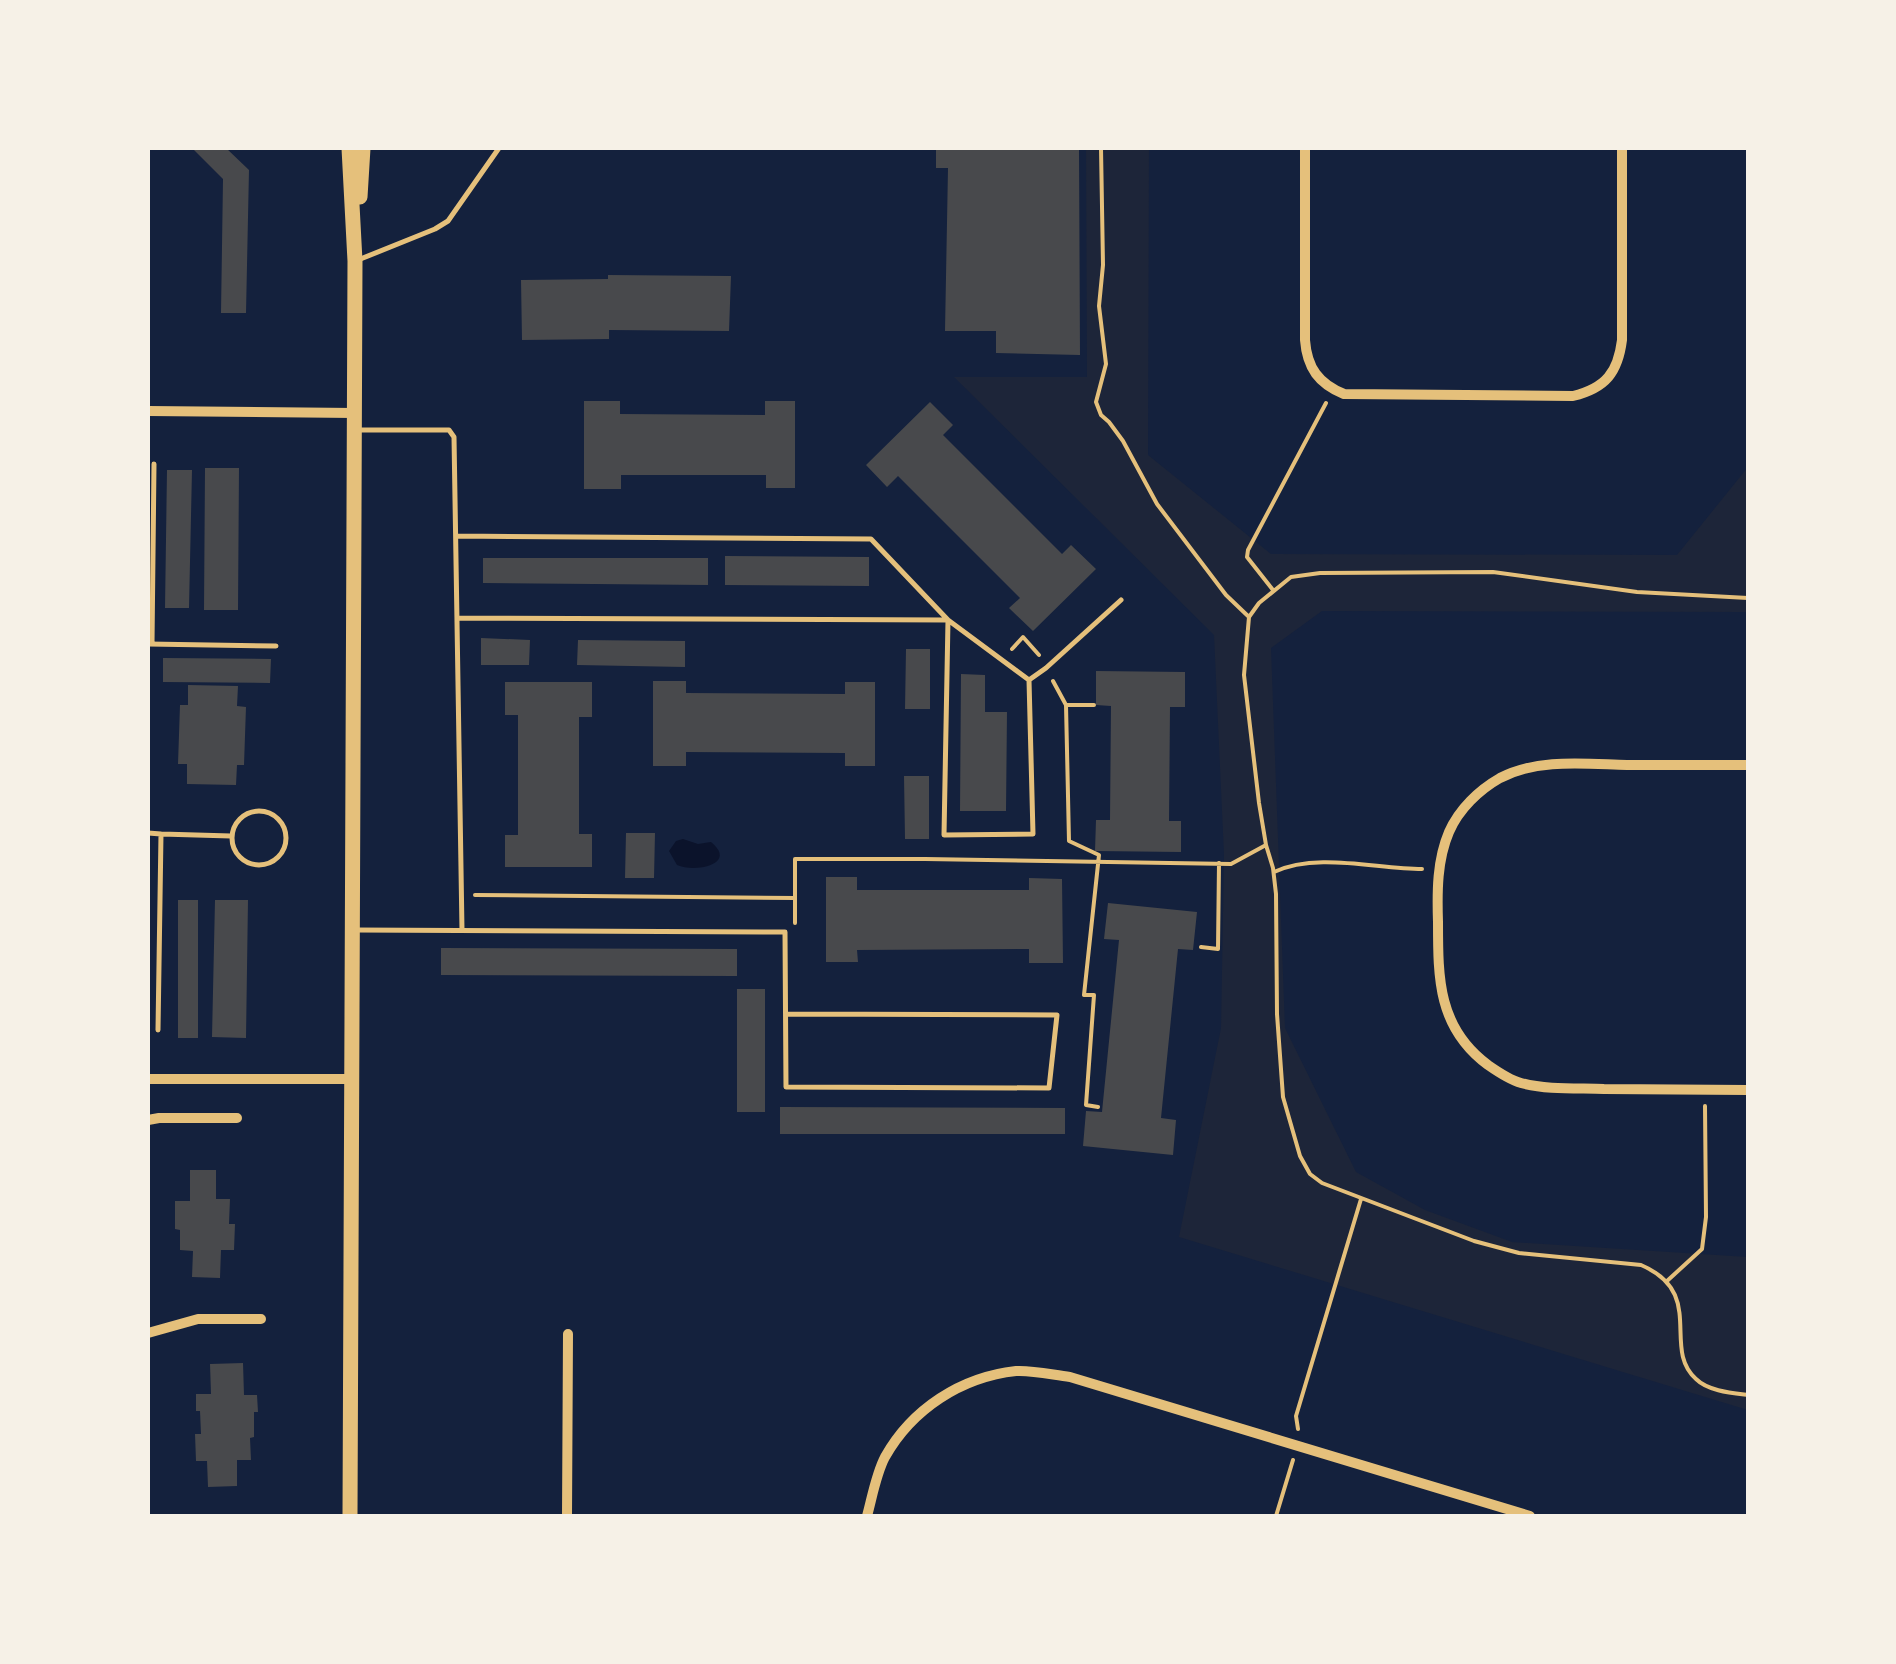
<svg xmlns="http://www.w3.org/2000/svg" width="1896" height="1664" viewBox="0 0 1896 1664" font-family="Arial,sans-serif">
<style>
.green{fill:#1d2539}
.water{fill:#0b132b}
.building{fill:#48494c}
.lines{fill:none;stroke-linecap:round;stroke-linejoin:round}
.path{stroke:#e5c07b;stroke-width:4}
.service{stroke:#e5c07b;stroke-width:5}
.minor{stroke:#e5c07b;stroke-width:10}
.primary{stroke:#e5c07b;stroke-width:15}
</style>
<rect width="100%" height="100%" fill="#14213d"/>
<path class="green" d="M1086,148H1149L1148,455L1271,554L1677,555L1748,467V612L1322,611L1271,648L1285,1028L1356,1172L1425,1210L1512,1242L1748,1257V1410L1179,1237L1221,1028L1224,855L1214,635L954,377H1087Z"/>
<path class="water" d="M683,839L698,844L711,842C738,864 696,873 677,865L669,851L676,841Z"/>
<path class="building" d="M192,148H226L249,170L246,313H221L223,179Z
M936,148H1079L1080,355L996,353V331H945L948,168H936Z
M608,275L731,276L729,331L609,330V339L522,340L521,280L608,279Z
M584,401H620V414L765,415V401H795V488H766V475H621V489H584Z
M930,402L953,425L943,435L1062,554L1071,545L1096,569L1033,631L1009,608L1020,598L898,476L887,487L866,465Z
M205,468H239L238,610H204Z
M167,470H192L189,608H165Z
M725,556L869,557V586L725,585Z
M483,558H708V585L483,583Z
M481,638L530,640L529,665H481Z
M578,640L685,641V667L577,665Z
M906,649H930V709H905Z
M163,658L271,659L270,683L163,682Z
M1096,671L1185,672V707H1170L1169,821H1181V852L1095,851L1096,820H1110L1111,706L1096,705Z
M961,674L985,675V712H1007L1006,811H960Z
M653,681H686V693L845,694V682H875V766H845V753L686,752V766H653Z
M505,682H592V717H579V834H592V867H505V835H518V715H505Z
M188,685L238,686L237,706L246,707L244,765H237L236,785L187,784V764H178L180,705H188Z
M904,776H929V839H905Z
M626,833H655L654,878H625Z
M826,877H857V890H1029V878L1062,879L1063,963H1029V949L857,950L858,962H826Z
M178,900H198V1038H178Z
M215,900H248L246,1038L212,1037Z
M1108,903L1197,912L1193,950L1178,949L1161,1118L1176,1120L1173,1155L1083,1146L1086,1111L1102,1112L1119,940L1104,939Z
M441,948L737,949V976L441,975Z
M737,989H765V1112H737Z
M780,1107L1065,1108V1134H780Z
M190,1170H216V1199H230L229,1224H235L234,1250H221L220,1278L192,1277L193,1251L180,1250V1230L175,1229V1201H190Z
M243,1363L244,1395H257L258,1412H254V1437L250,1438L251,1460H237V1486L208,1487L207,1461H196L195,1434H201L200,1411H196V1394H211L210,1364Z"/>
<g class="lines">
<path class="path" d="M1101,148L1103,265L1099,306L1106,364L1096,402L1101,415L1109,422L1123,441L1157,504L1226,595L1249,617
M1273,590L1247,557L1248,550L1326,403
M1748,598L1637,592L1493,572L1320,573L1291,577L1259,603L1249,617L1244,675L1259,803L1266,845L1273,868L1276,894L1277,1014L1283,1097L1300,1156L1310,1174L1322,1183L1474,1241L1519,1253L1641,1265C1707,1293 1661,1348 1696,1379C1708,1391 1732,1393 1748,1395
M1012,649L1023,637L1039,655
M1053,681L1066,705L1069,841L1099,855L1084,995H1094L1086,1105L1098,1107
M1066,705H1094
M1274,872C1317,852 1376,869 1422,869
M475,895L795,898
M795,923V859H925L1231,864L1266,845
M1201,947L1218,949L1219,863
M1667,1281L1702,1249L1706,1217L1705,1106
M1298,1429L1296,1416L1361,1199
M1276,1516L1293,1460"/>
<path class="service" d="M358,260L435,229L448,221L499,148
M359,430H449L454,437L462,930
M456,536L871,539L948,620L1029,680L1033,834L944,835L948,620
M457,618L948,620
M148,644L276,646
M152,644L154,464
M1029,680L1046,668L1121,600
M232 838a27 27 0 1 1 54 0a27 27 0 1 1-54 0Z
M148,833L161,834L158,1030
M161,834L231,836
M356,930L785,932L786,1087L1049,1088L1057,1015L786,1014"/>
<path class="minor" d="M1305,148V340C1307,368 1319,384 1344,394L1573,396C1606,388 1618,372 1622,340V148
M148,411L355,413
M1748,765C1708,765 1668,765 1627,765C1586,764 1538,758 1500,778C1479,790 1459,809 1449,832C1437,860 1437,892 1438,922C1438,979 1438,1028 1488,1065C1498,1072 1510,1080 1521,1083C1547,1090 1578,1088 1604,1089C1652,1089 1700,1090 1748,1090
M148,1079H352
M148,1120L159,1118H237
M148,1333L198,1319H261
M567,1516L568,1334
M867,1516C872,1498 876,1474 885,1457C912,1409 961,1377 1016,1371C1033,1370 1053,1375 1070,1377L1530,1516"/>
<path class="primary" d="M349,148L355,261L350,1516
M360,197L363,148"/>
</g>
<rect width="1896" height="1664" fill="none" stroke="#f6f1e7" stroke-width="300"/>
</svg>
